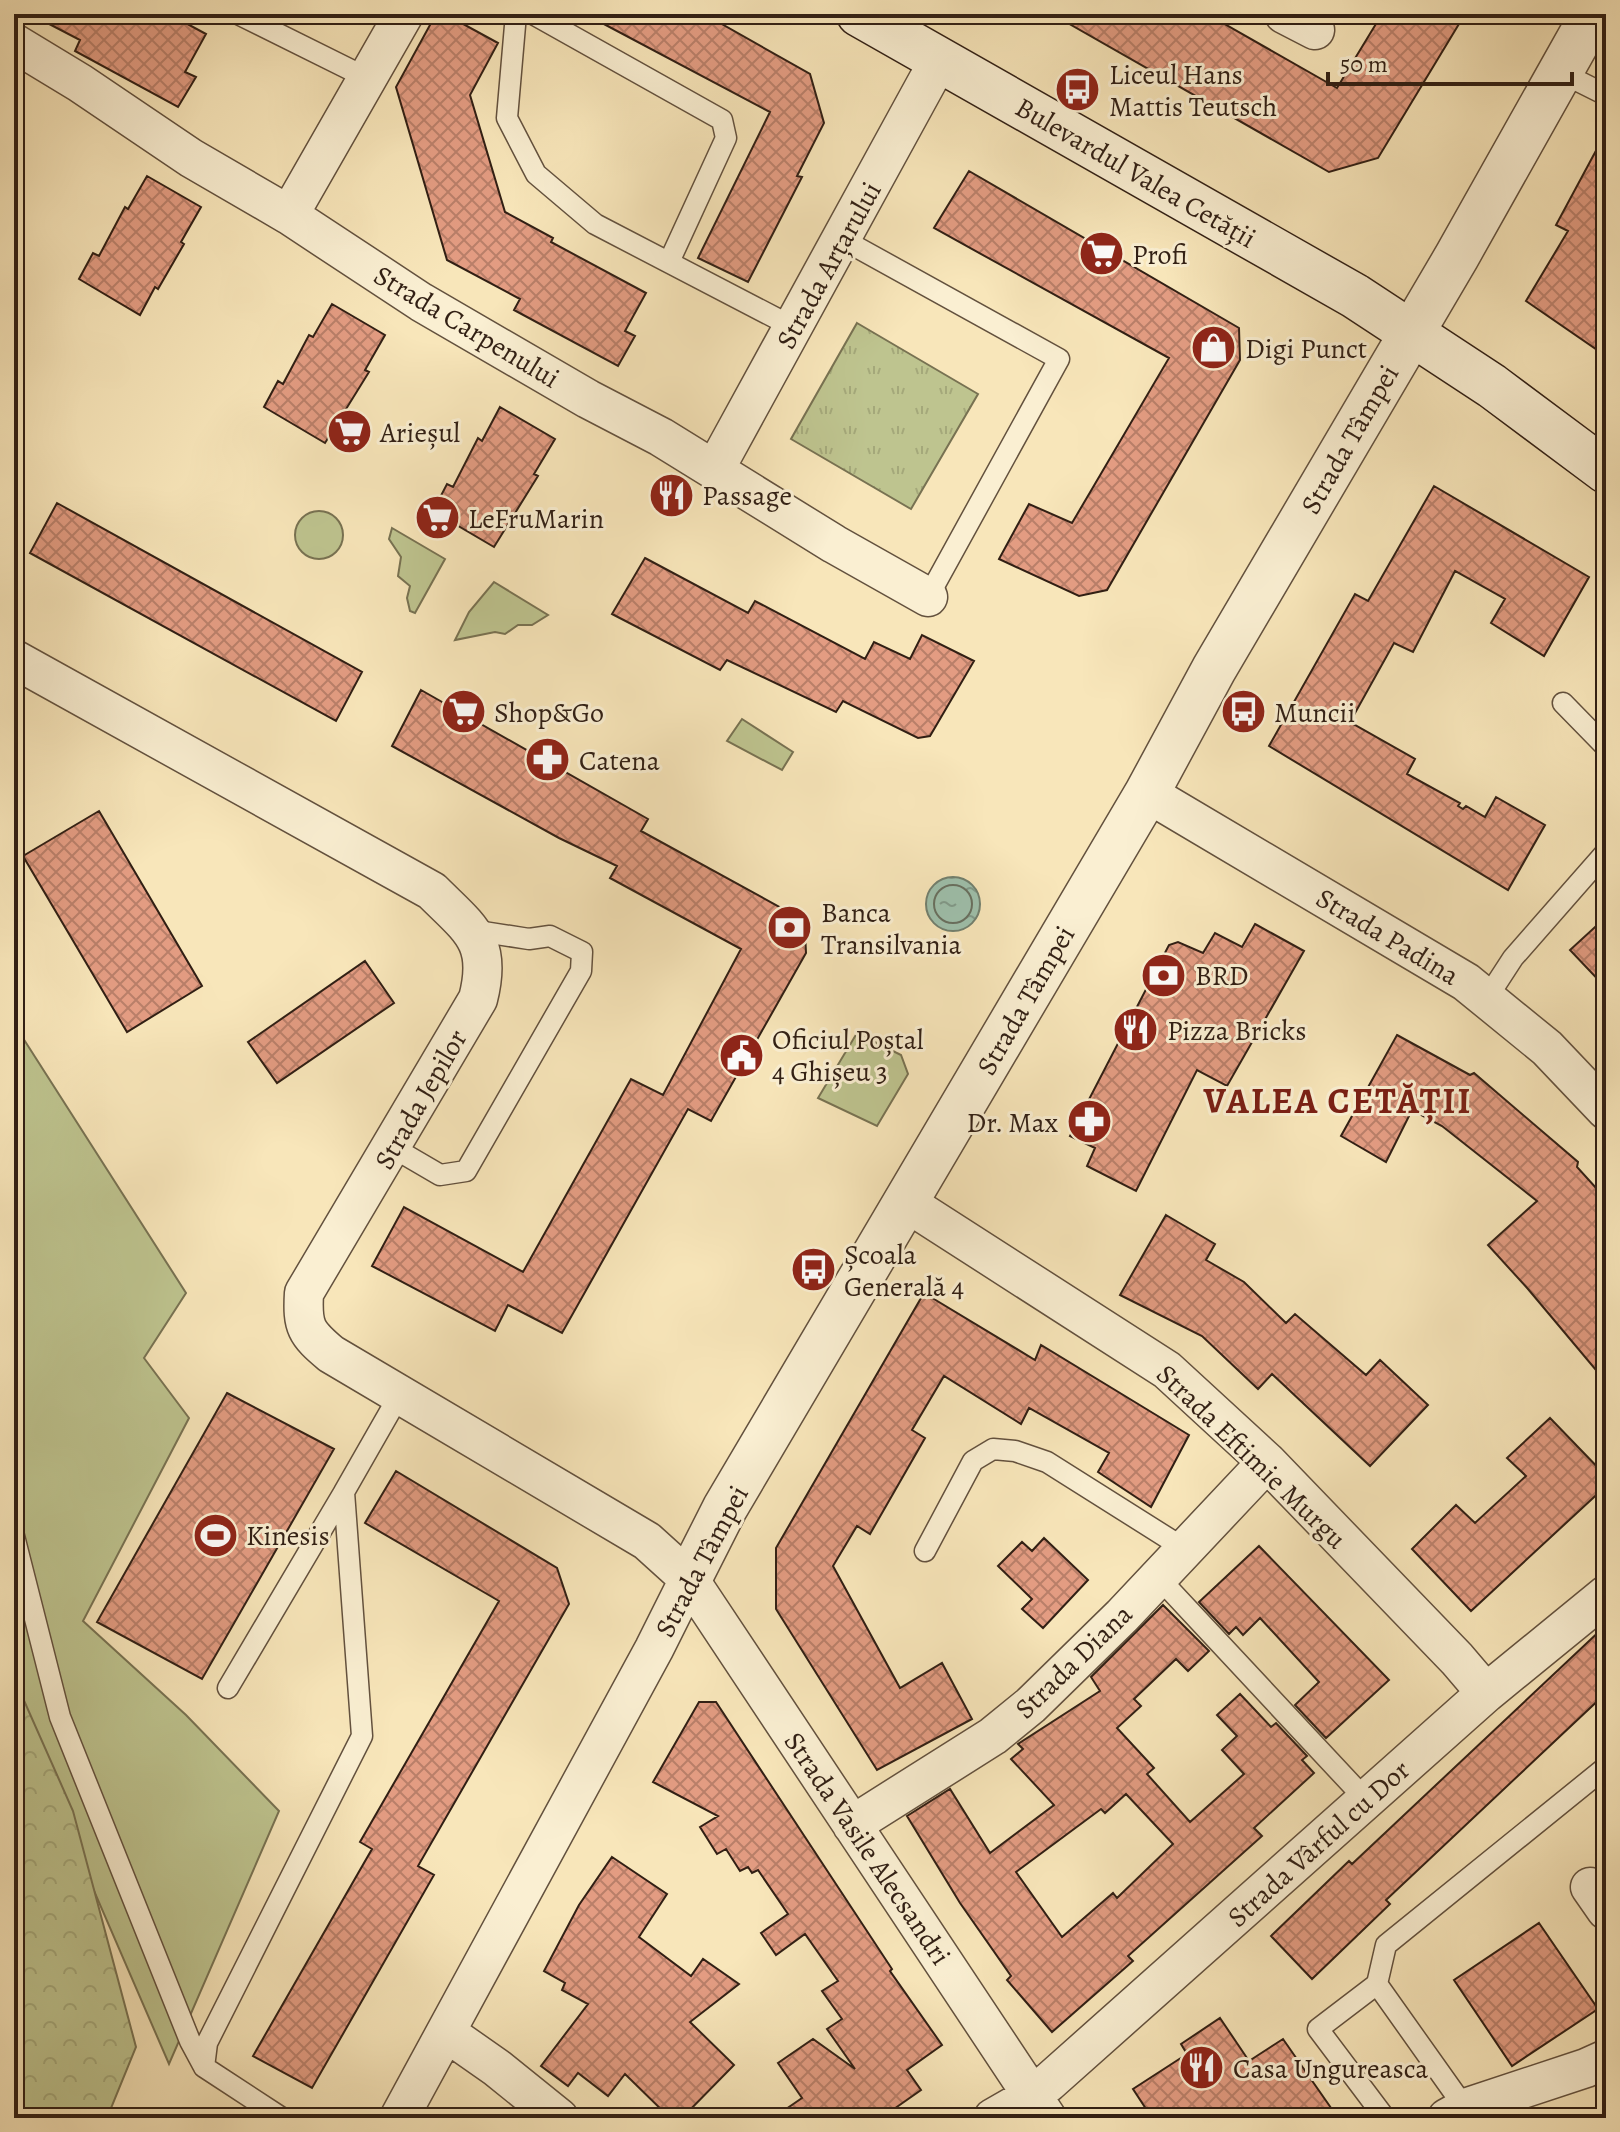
<svg xmlns="http://www.w3.org/2000/svg" width="1620" height="2132" viewBox="0 0 1620 2132" font-family="Alegreya,serif">
<style>
.green{fill:#bec48f;stroke:#787252;stroke-width:2}
.forest{fill:url(#forest-crowns);stroke:#787252;stroke-width:2}
.park{fill:url(#park-tufts);stroke:#787252;stroke-width:2}
.water{fill:url(#water-ripples);stroke:#72806f;stroke-width:2}
.lines{fill:none;stroke-linecap:round;stroke-linejoin:round}
.shore{stroke:#687060;stroke-width:2}
.building{fill:url(#building-cross-hatch);stroke:#311f14;stroke-width:2;fill-rule:evenodd}
.service-casing{stroke:#63513e;stroke-width:23}
.minor-casing{stroke:#63513e;stroke-width:41}
.tertiary-casing{stroke:#63513e;stroke-width:47}
.secondary-casing{stroke:#311f14;stroke-width:47}
.service{stroke:#faefd2;stroke-width:20}
.minor{stroke:#faefd2;stroke-width:38}
.tertiary{stroke:#faefd2;stroke-width:44}
.secondary{stroke:#faefd2;stroke-width:44}
.labels{text-anchor:middle;stroke-width:6;stroke-linejoin:round;paint-order:stroke}
.poi-label{font-size:28px;fill:#311f14;stroke:#faefd2;text-anchor:start}
.street-label{font-size:28px;fill:#311f14;stroke:#faefd2}
.district-label{font-size:36px;font-weight:bold;letter-spacing:2px;fill:#7a1f14;stroke:#faefd2}
</style>
<defs>
<pattern id="forest-crowns" width="20" height="18" patternUnits="userSpaceOnUse" patternTransform="scale(2)"><rect width="20" height="18" fill="#bec48f"/><path d="M2 6a3 3 0 1 1 6 0M12 15a3 3 0 1 1 6 0" fill="none" stroke="#a4a87a"/></pattern>
<pattern id="park-tufts" width="24" height="20" patternUnits="userSpaceOnUse" patternTransform="scale(2)"><rect width="24" height="20" fill="#bec48f"/><path d="M3 7l-1-3M5 7V3M7 7l1-3M15 17l-1-3M17 17v-4M19 17l1-3" fill="none" stroke="#a4a87a"/></pattern>
<pattern id="water-ripples" width="26" height="14" patternUnits="userSpaceOnUse" patternTransform="scale(2)"><rect width="26" height="14" fill="#9ec0ac"/><path d="M2 4q2-2 4 0t4 0M15 11q2-2 4 0t4 0" fill="none" stroke="#819b8b"/></pattern>
<pattern id="building-cross-hatch" width="8" height="8" patternUnits="userSpaceOnUse" patternTransform="scale(2)"><rect width="8" height="8" fill="#e39c82"/><path d="M0 0l8 8M0 8l8-8" fill="none" stroke="#b97f69"/></pattern>
</defs>
<rect width="100%" height="100%" fill="#f8e6ba"/>
<filter id="stains"><feTurbulence type="fractalNoise" baseFrequency=".0025" numOctaves="4"/><feColorMatrix values="0 0 0 0 .2 0 0 0 0 .09 0 0 0 0 .02 0 0 0 .5 -.17"/></filter>
<radialGradient id="worn" r=".72"><stop offset=".6" stop-color="#630" stop-opacity="0"/><stop offset="1" stop-color="#630" stop-opacity=".3"/></radialGradient>
<path class="green" d="M295 535a24 24 0 1 1 48 0a24 24 0 1 1-48 0Z
M392,528L445,559L415,613L410,611L407,598L410,586L398,576L401,557L389,539Z
M494,582L548,615L532,625H518L505,634L495,632L455,640L469,612Z
M742,719L793,752L782,770L727,741Z
M14,1024L186,1293L144,1358L189,1418L83,1621L186,1715L279,1811L169,2064L14,1706Z
M857,1033L901,1055L908,1074L877,1126L818,1098Z"/>
<path class="forest" d="M14,1678L73,1811L136,2047L107,2118H14Z"/>
<path class="park" d="M857,323L978,394L911,509L791,439Z"/>
<path class="water" d="M926 904a27 27 0 1 1 54 0a27 27 0 1 1-54 0Z"/>
<g class="lines">
<path class="shore" d="M934 904a19 19 0 1 1 38 0a19 19 0 1 1-38 0Z"/>
</g>
<path class="building" d="M30,14H169L206,34L185,72L196,77L178,107L75,51L80,40Z
M436,14H445L498,43L470,95L505,212L553,238L551,242L646,293L625,331L635,336L618,366L514,310L520,299L447,260L396,87Z
M585,14H704L810,74L824,123L797,176L802,177L748,282L698,258L770,112Z
M1052,14H1207L1337,88L1382,14H1465L1378,158L1329,172Z
M1606,132V356L1526,301L1568,231L1556,225Z
M969,171L1239,328L1240,360L1107,590L1079,596L999,559L1029,504L1072,523L1169,358L934,228Z
M147,176L201,207L181,242L184,244L158,289L155,287L140,315L79,279L93,253L99,256L125,207L128,209Z
M332,304L385,335L365,370L369,372L325,443L264,407L278,381L283,384L309,335L313,337Z
M500,407L555,439L534,474L538,476L494,547L433,511L447,484L453,487L478,438L482,441Z
M1434,486L1589,577L1544,656L1491,623L1505,599L1455,571L1413,652L1394,643L1350,722L1415,759L1407,774L1460,803L1458,806L1463,809L1466,806L1485,817L1496,797L1545,825L1508,890L1269,746L1355,594L1368,601Z
M57,503L362,672L336,721L30,553Z
M645,558L748,613L755,601L865,659L874,642L910,659L922,635L974,661L930,736L918,738L843,701L836,712L727,660L720,670L612,614Z
M421,690L648,819L641,831L785,910L805,932L806,953L711,1121L688,1109L562,1333L508,1305L495,1331L372,1266L404,1207L523,1272L631,1079L663,1095L741,949L610,878L617,866L559,838L392,746Z
M99,811L202,986L127,1032L23,856Z
M1606,917V988L1570,950Z
M1255,924L1304,951L1227,1086L1197,1070L1136,1191L1087,1166L1095,1148L1070,1136L1169,945L1178,942L1203,953L1215,933L1242,947Z
M365,961L394,1003L277,1083L248,1042Z
M1397,1035L1470,1075L1474,1073L1578,1162L1577,1167L1606,1199V1382L1528,1289L1488,1245L1537,1201L1442,1126L1412,1110L1386,1162L1341,1136Z
M1166,1215L1215,1244L1206,1260L1244,1282L1286,1323L1295,1314L1366,1375L1380,1360L1428,1405L1370,1466L1272,1374L1258,1389L1202,1336L1120,1295Z
M924,1293L1035,1360L1041,1345L1189,1435L1151,1507L1098,1472L1109,1453L1029,1408L1021,1424L944,1376L912,1430L925,1438L870,1534L857,1526L833,1566L900,1688L942,1663L972,1719L877,1770L776,1609V1548Z
M227,1393L334,1449L202,1679L97,1622Z
M1550,1418L1606,1476V1486L1471,1611L1412,1549L1456,1505L1475,1523L1526,1476L1507,1458Z
M396,1471L557,1568L569,1604L418,1866L434,1875L312,2088L253,2056L372,1849L360,1842L499,1601L365,1523Z
M1044,1538L1088,1580L1043,1628L1022,1609L1032,1599L998,1566L1022,1542L1032,1551Z
M1259,1546L1389,1680L1326,1738L1295,1705L1319,1682L1260,1618L1243,1635L1236,1627L1229,1634L1199,1602Z
M1163,1605L1209,1651L1188,1671L1176,1659L1134,1699L1141,1706L1117,1728L1154,1768L1147,1774L1190,1822L1244,1774L1222,1750L1237,1736L1217,1715L1240,1694L1271,1727L1276,1723L1307,1756L1302,1760L1314,1773L1254,1828L1262,1836L1128,1956L1133,1961L1052,2032L1007,1980L1011,1976L960,1903L907,1816L950,1789L990,1853L1054,1805L1011,1759L1023,1749L1018,1744L1100,1691L1091,1677ZM1126,1794L1173,1844L1117,1898L1113,1893L1062,1937L1016,1872L1101,1809L1105,1813Z
M1606,1625V1693L1386,1900L1390,1904L1312,1979L1271,1936L1349,1861L1352,1864Z
M699,1702H716L892,1969L890,1971L942,2045L907,2070L921,2090L881,2118H773L802,2098L778,2063L813,2039L855,2069L827,2029L842,2019L822,1991L838,1981L805,1934L776,1955L761,1933L788,1914L758,1870L752,1873L748,1867L740,1871L726,1849L717,1854L700,1827L718,1816L653,1782Z
M612,1857L667,1894L639,1937L691,1976L703,1959L739,1984L690,2022L734,2065L682,2118H670L625,2074L608,2096L578,2073L568,2086L541,2066L588,2004L562,1990L565,1983L544,1971L579,1905Z
M1539,1923L1598,2009L1512,2066L1454,1980Z
M1220,2018L1249,2061L1283,2039L1338,2118H1152L1133,2089L1187,2054L1181,2044Z"/>
<g class="lines">
<defs>
<path id="service" d="M238,14L367,78
M516,14L507,118L536,174L595,224L793,327
M533,14L722,120L726,138L669,262
M1560,72L1606,95
M842,239L1059,359L928,597
M1563,703L1606,747
M1487,998L1513,958L1606,852
M392,1147L440,1175L466,1171L581,971L582,952L550,936L529,939L471,930
M14,1536L60,1717L190,2041L204,2067
M925,1551L973,1461L993,1449L1015,1451L1047,1462L1185,1549
M1158,1577L1367,1801
M228,1688L344,1492
M1377,1984L1318,2029L1385,2118
M1465,2108L1377,1984L1386,1945L1606,1767
M282,2118L204,2067L207,2043L362,1736L344,1492L400,1394"/>
<path id="minor" d="M1284,14L1315,30
M14,43L80,83L191,158L289,215L421,302L588,399L661,437L834,544L928,597
M289,215L404,14
M715,469L939,60
M14,659L432,891C470,929 493,941 478,999L304,1293C302,1327 306,1333 331,1354L647,1541L689,1579L1047,2118
M1147,793L1466,982L1547,1048L1606,1110
M907,1203L1167,1370L1267,1462L1457,1659L1486,1693
M852,1825L993,1736L1031,1705L1122,1616L1267,1462
M1590,1887L1606,1910
M447,2033L497,2068L559,2118
M399,2118L654,1649L689,1579
M993,2118L1033,2095L1049,2082L1486,1693L1606,1595
M1447,2118L1465,2108L1586,2068L1606,2059"/>
<path id="tertiary" d="M689,1579L725,1508L1147,793L1214,669L1457,256L1593,14"/>
<path id="secondary" d="M859,14L1355,296L1492,386L1606,471"/>
</defs>
<use href="#service" class="service-casing"/>
<use href="#minor" class="minor-casing"/>
<use href="#tertiary" class="tertiary-casing"/>
<use href="#secondary" class="secondary-casing"/>
<use href="#service" class="service"/>
<use href="#minor" class="minor"/>
<use href="#tertiary" class="tertiary"/>
<use href="#secondary" class="secondary"/>
</g>
<defs>
<symbol id="bus-disc" viewBox="-11 -11 22 22"><circle r="9.5" fill="#8f2418" stroke="#faefd2"/><path d="M-5-6H5V4H4V6H2V4H-2V6H-4V4H-5ZM-3.5-4V0h7V-4ZM-3.5 1.2v1.5H-2V1.2ZM2 1.2v1.5H3.5V1.2Z" fill="#fff"/></symbol>
<symbol id="supermarket-disc" viewBox="-11 -11 22 22"><circle r="9.5" fill="#8f2418" stroke="#faefd2"/><path d="M-6-5.5h2.5l.6 2H6L4.5 2H-2.5L-4.4-4H-6ZM-1.5 3.2a1.3 1.3 0 1 0 .1 0ZM3 3.2a1.3 1.3 0 1 0 .1 0Z" fill="#fff"/></symbol>
<symbol id="shop-disc" viewBox="-11 -11 22 22"><circle r="9.5" fill="#8f2418" stroke="#faefd2"/><path d="M-5-2.5h2.3a2.7 3.5 0 0 1 5.4 0H5L5.5 6h-11ZM-1.5-2.5h3a1.5 2.3 0 0 0-3 0Z" fill="#fff"/></symbol>
<symbol id="restaurant-disc" viewBox="-11 -11 22 22"><circle r="9.5" fill="#8f2418" stroke="#faefd2"/><path d="M-5-6h1v4h1v-4h1v4h1v-4h1v5L-1.5 .5V6h-2V.5L-5-1ZM5-6V6H3V1.5H1.5Q1.5-4 5-6Z" fill="#fff"/></symbol>
<symbol id="pharmacy-disc" viewBox="-11 -11 22 22"><circle r="9.5" fill="#8f2418" stroke="#faefd2"/><path d="M-2-6h4v4h4v4h-4v4h-4v-4h-4v-4h4Z" fill="#fff"/></symbol>
<symbol id="bank-disc" viewBox="-11 -11 22 22"><circle r="9.5" fill="#8f2418" stroke="#faefd2"/><path d="M-6-4H6V4H-6ZM0-2.3a2.3 2.3 0 1 0 0 4.6a2.3 2.3 0 1 0 0-4.6Z" fill="#fff"/></symbol>
<symbol id="civic-disc" viewBox="-11 -11 22 22"><circle r="9.5" fill="#8f2418" stroke="#faefd2"/><path d="M-.6-6.5H3V-4.5H.6V-3L4-1V1h2V6H-6V1h2V-1L-.6-3ZM-1.2 2.5V6h2.4V2.5Z" fill="#fff"/></symbol>
<symbol id="stadium-disc" viewBox="-11 -11 22 22"><circle r="9.5" fill="#8f2418" stroke="#faefd2"/><path d="M0-5a6.5 5 0 1 0 0 10a6.5 5 0 1 0 0-10ZM-3.5-1.8h7v3.6h-7Z" fill="#fff"/></symbol>
</defs>
<g fill-rule="evenodd">
<use href="#bus-disc" x="1052" y="64" width="51" height="51"/>
<use href="#supermarket-disc" x="1076" y="228" width="51" height="51"/>
<use href="#shop-disc" x="1188" y="322" width="51" height="51"/>
<use href="#supermarket-disc" x="324" y="406" width="51" height="51"/>
<use href="#restaurant-disc" x="646" y="470" width="51" height="51"/>
<use href="#supermarket-disc" x="412" y="492" width="51" height="51"/>
<use href="#supermarket-disc" x="438" y="686" width="51" height="51"/>
<use href="#bus-disc" x="1218" y="686" width="51" height="51"/>
<use href="#pharmacy-disc" x="522" y="734" width="51" height="51"/>
<use href="#bank-disc" x="764" y="902" width="51" height="51"/>
<use href="#bank-disc" x="1138" y="950" width="51" height="51"/>
<use href="#restaurant-disc" x="1110" y="1004" width="51" height="51"/>
<use href="#civic-disc" x="716" y="1030" width="51" height="51"/>
<use href="#pharmacy-disc" x="1064" y="1096" width="51" height="51"/>
<use href="#bus-disc" x="788" y="1244" width="51" height="51"/>
<use href="#stadium-disc" x="190" y="1510" width="51" height="51"/>
<use href="#restaurant-disc" x="1176" y="2042" width="51" height="51"/>
</g>
<g class="labels">
<g class="poi-label">
<text x="1109" y="84">Liceul Hans<tspan x="1109" dy="32">Mattis Teutsch</tspan></text>
<text x="1132" y="264">Profi</text>
<text x="1245" y="358">Digi Punct</text>
<text x="380" y="442">Arieșul</text>
<text x="702" y="505">Passage</text>
<text x="468" y="528">LeFruMarin</text>
<text x="494" y="722">Shop&amp;Go</text>
<text x="1274" y="722">Muncii</text>
<text x="579" y="770">Catena</text>
<text x="821" y="922">Banca<tspan x="821" dy="32">Transilvania</tspan></text>
<text x="1195" y="985">BRD</text>
<text x="1167" y="1040">Pizza Bricks</text>
<text x="772" y="1049">Oficiul Poștal<tspan x="772" dy="32">4 Ghișeu 3</tspan></text>
<text x="1058" y="1132" text-anchor="end">Dr. Max</text>
<text x="844" y="1264">Școala<tspan x="844" dy="32">Generală 4</tspan></text>
<text x="246" y="1545">Kinesis</text>
<text x="1233" y="2078">Casa Ungureasca</text>
</g>
<g class="street-label">
<text transform="translate(1136 172) rotate(30)" y="10">Bulevardul Valea Cetății</text>
<text transform="translate(828 265) rotate(-61)" y="10">Strada Arțarului</text>
<text transform="translate(467 326) rotate(31)" y="10">Strada Carpenului</text>
<text transform="translate(1349 439) rotate(-60)" y="10">Strada Tâmpei</text>
<text transform="translate(1388 936) rotate(31)" y="10">Strada Padina</text>
<text transform="translate(1025 1000) rotate(-60)" y="10">Strada Tâmpei</text>
<text transform="translate(420 1099) rotate(-60)" y="10">Strada Jepilor</text>
<text transform="translate(1252 1456) rotate(44)" y="10">Strada Eftimie Murgu</text>
<text transform="translate(701 1561) rotate(-62)" y="10">Strada Tâmpei</text>
<text transform="translate(1073 1661) rotate(-44)" y="10">Strada Diana</text>
<text transform="translate(1318 1843) rotate(-42)" y="10">Strada Vârful cu Dor</text>
<text transform="translate(868 1848) rotate(56)" y="10">Strada Vasile Alecsandri</text>
</g>
<g class="district-label">
<text x="1338" y="1113">VALEA CETĂȚII</text>
</g>
</g>
<rect width="1620" height="2132" fill="none" stroke="#f8e6ba" stroke-width="48"/>
<rect x="16" y="16" width="1588" height="2100" fill="none" stroke="#311f14" stroke-width="4"/>
<rect x="24" y="24" width="1572" height="2084" fill="none" stroke="#311f14" stroke-width="2"/>
<path d="M1328 72v12h244v-12" fill="none" stroke="#311f14" stroke-width="4"/>
<text x="1340" y="72" font-size="24" fill="#311f14" stroke="#faefd2" stroke-width="6" paint-order="stroke">50 m</text>
<rect width="100%" height="100%" filter="url(#stains)"/>
<rect width="100%" height="100%" fill="url(#worn)"/>
</svg>
